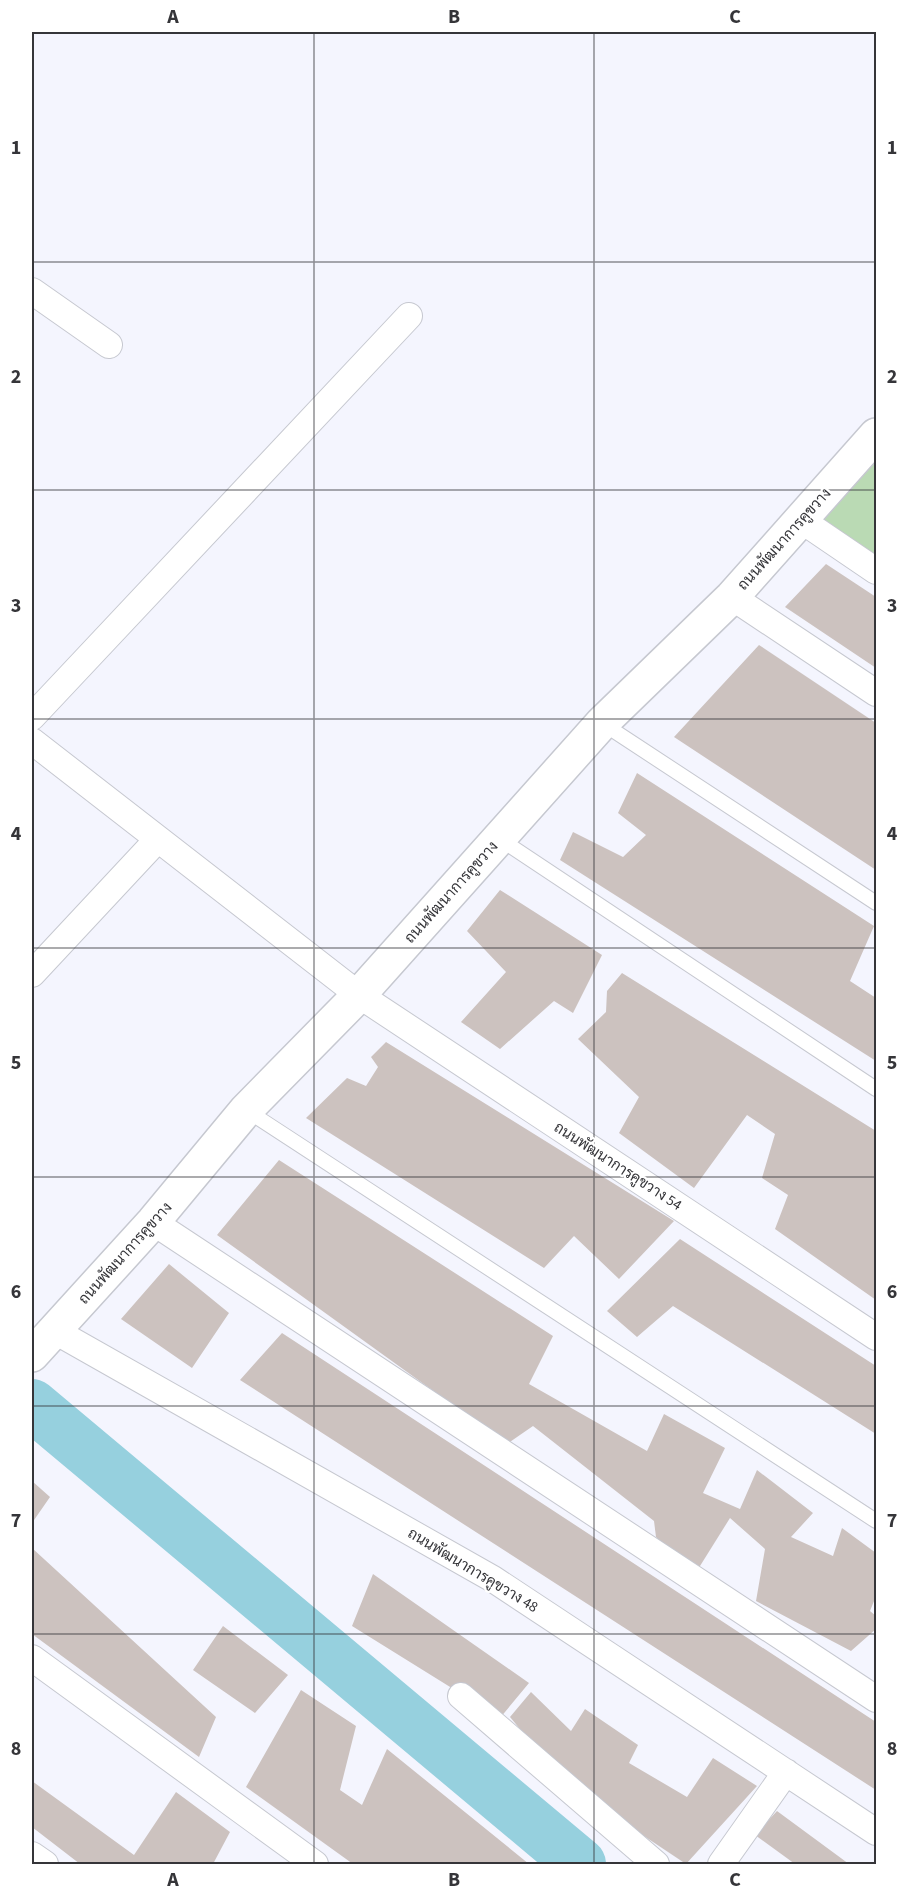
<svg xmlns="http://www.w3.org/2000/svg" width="908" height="1896" viewBox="0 0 908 1896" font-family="'Source Sans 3',Sarabun,sans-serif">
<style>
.green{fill:#badab4}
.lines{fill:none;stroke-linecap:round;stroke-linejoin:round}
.river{stroke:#96d0de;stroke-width:52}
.building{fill:#ccc2bf}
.service-casing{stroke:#c6c8d0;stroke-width:16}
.minor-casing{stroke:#c6c8d0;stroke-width:28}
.primary-casing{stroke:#c6c8d0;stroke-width:36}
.service{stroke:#fff;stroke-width:14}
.minor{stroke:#fff;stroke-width:26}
.primary{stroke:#fff;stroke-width:33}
.grid{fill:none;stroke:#353539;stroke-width:1.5;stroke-opacity:0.55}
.labels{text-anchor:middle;stroke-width:4.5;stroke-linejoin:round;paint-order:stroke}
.street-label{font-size:15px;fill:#353539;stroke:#fff}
.neatline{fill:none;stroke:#353539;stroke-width:2}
.grid-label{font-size:20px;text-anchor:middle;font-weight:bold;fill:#353539}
</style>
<rect width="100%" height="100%" fill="#f4f5fe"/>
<path class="green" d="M876,435V571L801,520Z"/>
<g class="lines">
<path class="river" d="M32,1405L580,1864"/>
</g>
<path class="building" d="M826,564L876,597V668L785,607Z
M759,645L876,723V870L674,737Z
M637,773L874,926L850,981L876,998V1061L560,860L573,832L623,857L646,835L618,813Z
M500,890L602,955L573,1013L554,1001L500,1049L461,1022L506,972L467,931Z
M622,973L876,1131V1300L775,1229L788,1195L762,1178L775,1134L747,1115L694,1188L619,1133L639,1097L578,1039L606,1012L607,991Z
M386,1042L674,1221L619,1279L574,1236L544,1268L306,1118L347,1078L366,1086L378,1067L371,1057Z
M279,1160L553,1336L529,1384L647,1451L664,1414L725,1448L703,1493L740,1509L757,1470L813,1513L791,1537L833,1556L842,1528L876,1553V1596L870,1611L876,1616V1629L851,1651L756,1601L765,1549L730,1518L695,1574L656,1537L654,1521L533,1426L507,1444L217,1235Z
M680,1239L876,1366V1434L673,1306L637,1337L607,1311Z
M169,1264L229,1313L192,1368L121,1319Z
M282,1333L876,1722V1790L240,1380Z
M32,1481L50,1497L32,1523Z
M32,1548L216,1717L199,1757L32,1634Z
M373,1574L529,1683L500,1718L352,1626Z
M223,1626L288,1675L255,1713L193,1670Z
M301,1690L356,1726L340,1790L362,1805L387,1749L529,1864H353L246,1787Z
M531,1692L571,1731L585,1709L638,1745L629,1763L687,1797L713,1758L757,1786L686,1864L566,1784L510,1717Z
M32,1781L134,1855L176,1792L230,1832L213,1864H80L32,1827Z
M777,1811L849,1864H795L755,1835Z"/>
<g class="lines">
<defs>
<path id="service" d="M602,723L876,903
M500,839L876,1089
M246,1110L876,1521"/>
<path id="minor" d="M32,291L109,345
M801,520L876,571
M732,597L876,693
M32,717L409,316
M32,741L359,995L876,1337
M32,974L158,839
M153,1222L876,1699
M55,1331L493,1579L876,1832
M32,1658L315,1864
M461,1696L656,1864
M32,1855L45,1864
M721,1864L786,1772"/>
<path id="primary" d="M32,1355L153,1222L246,1110L359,995L602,723L732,597L876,435"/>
</defs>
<use href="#service" class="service-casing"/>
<use href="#minor" class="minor-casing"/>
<use href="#primary" class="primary-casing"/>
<use href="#service" class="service"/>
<use href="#minor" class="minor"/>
<use href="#primary" class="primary"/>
</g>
<path class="grid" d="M314,32V1864M594,32V1864M32,262H876M32,490H876M32,719H876M32,948H876M32,1177H876M32,1406H876M32,1634H876"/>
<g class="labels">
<g class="street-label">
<text transform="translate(784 539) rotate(-48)" y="5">ถนนพัฒนาการคูขวาง</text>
<text transform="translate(451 892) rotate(-48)" y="5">ถนนพัฒนาการคูขวาง</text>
<text transform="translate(618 1166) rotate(33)" y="5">ถนนพัฒนาการคูขวาง 54</text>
<text transform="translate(125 1253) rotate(-48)" y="5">ถนนพัฒนาการคูขวาง</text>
<text transform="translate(473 1570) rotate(31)" y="5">ถนนพัฒนาการคูขวาง 48</text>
</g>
</g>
<rect width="908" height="1896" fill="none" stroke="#ffffff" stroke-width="66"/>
<rect x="33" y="33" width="842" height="1830" class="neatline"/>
<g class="grid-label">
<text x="173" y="23">A</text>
<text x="454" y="23">B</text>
<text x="735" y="23">C</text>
<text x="16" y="154">1</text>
<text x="892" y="154">1</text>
<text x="16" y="383">2</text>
<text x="892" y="383">2</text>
<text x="16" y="612">3</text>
<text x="892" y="612">3</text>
<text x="16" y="840">4</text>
<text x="892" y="840">4</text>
<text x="16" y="1069">5</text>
<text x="892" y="1069">5</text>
<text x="16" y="1298">6</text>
<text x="892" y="1298">6</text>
<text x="16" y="1527">7</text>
<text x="892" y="1527">7</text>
<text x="16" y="1755">8</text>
<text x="892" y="1755">8</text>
<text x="173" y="1886">A</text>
<text x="454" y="1886">B</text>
<text x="735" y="1886">C</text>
</g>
</svg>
